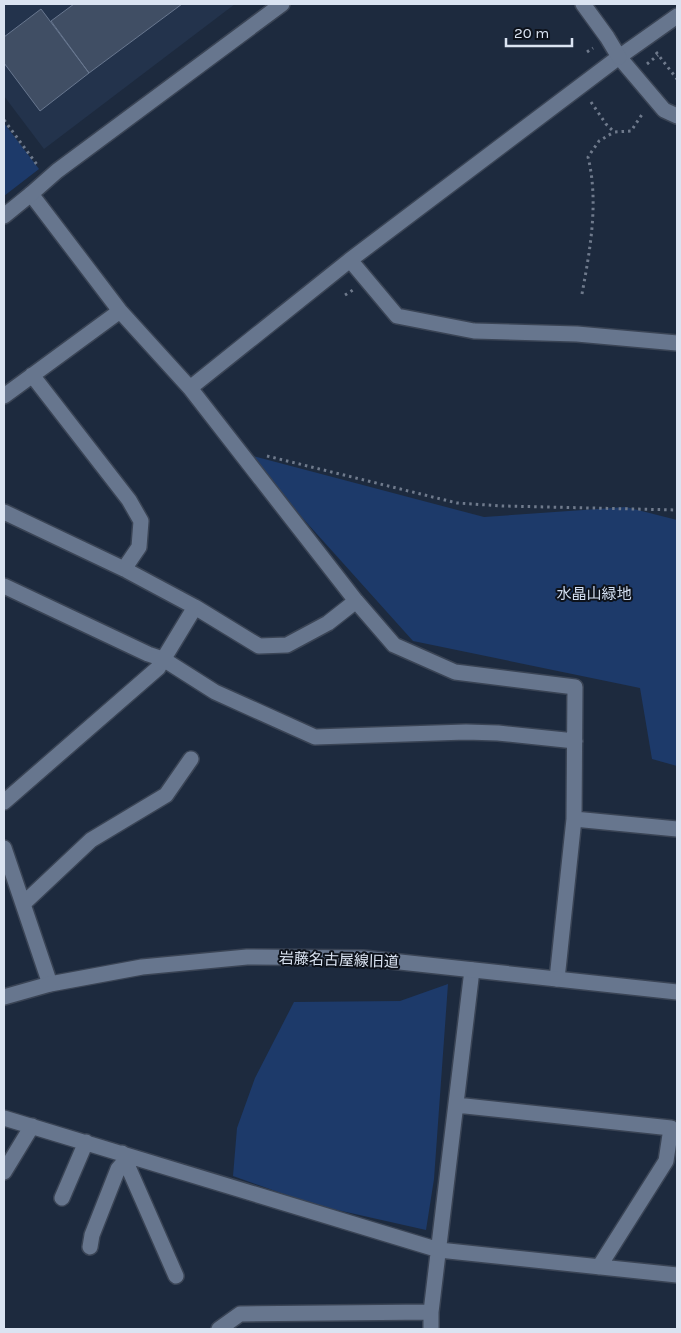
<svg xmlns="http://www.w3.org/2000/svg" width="681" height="1333" viewBox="0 0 681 1333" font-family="Karla,'Noto Sans JP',sans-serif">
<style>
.built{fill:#23334c}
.green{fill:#1d3a6a}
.building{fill:#404e64;stroke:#68778f}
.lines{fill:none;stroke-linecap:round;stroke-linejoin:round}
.minor-casing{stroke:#3a4455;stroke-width:18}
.tertiary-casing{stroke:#3a4455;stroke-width:18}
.path{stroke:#6f7a8c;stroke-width:3;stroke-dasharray:2.5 4;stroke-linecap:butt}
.minor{stroke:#67768e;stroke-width:15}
.tertiary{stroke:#67768e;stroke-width:15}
.labels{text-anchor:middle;stroke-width:4;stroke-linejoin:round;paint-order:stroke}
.park-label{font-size:15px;fill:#d1ddef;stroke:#0d121b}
.street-label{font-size:15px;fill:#dae3f1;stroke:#0d121b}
</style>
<rect width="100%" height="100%" fill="#1d2a3e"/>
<path class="built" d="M4,4H235L44,149L4,96Z"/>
<path class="green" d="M4,123L39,169L4,196Z
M245,454L484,517L626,507L677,520V766L652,759L640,688L413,641Z
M448,984L434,1179L426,1230L315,1205L233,1176L237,1128L255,1078L294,1002L400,1001Z"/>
<path class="building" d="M74,4H182L89,73L51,21Z
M41,9L89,73L40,111L4,63V37Z"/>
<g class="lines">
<defs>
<path id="minor" d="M619,57L664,110L677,116
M31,194L120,311L190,388L350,260L619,57L677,16
M350,260L397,316L474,331L577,334L677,343
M32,375L129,500L141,521L139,547L124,569
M190,388L356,601L394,645L455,672L575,687L574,819L557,979
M4,396L120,311
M4,512L124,569L195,607L259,646L287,645L328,623L356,601
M4,586L148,654L163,659L215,692L315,737L466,732L498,733L575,741
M4,802L158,668L195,607
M574,819L677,829
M4,848L50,984
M23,904L91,840L166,795L191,759
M456,1105L671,1128L666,1161L599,1267
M4,1118L439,1250L677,1275
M122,1153L176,1276
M4,1172L32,1126
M62,1198L86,1142
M90,1247L92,1235L118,1169L125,1161
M219,1329L240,1314L431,1312
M431,1329V1312L472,970"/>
<path id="tertiary" d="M583,4L607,37L619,57
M4,216L31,194L57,171L282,4
M4,997L50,984L142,967L247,957L363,958L677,992"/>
</defs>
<use href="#minor" class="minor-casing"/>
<use href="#tertiary" class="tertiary-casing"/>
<path class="path" d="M587,52L593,48
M656,52L677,79
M647,64L658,55
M591,102L606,124L614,132L631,131L643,113
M4,120L38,166
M582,294C590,250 599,202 588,157L599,141L614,132
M345,295L353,290
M267,456L457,503L503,506L677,510"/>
<use href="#minor" class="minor"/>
<use href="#tertiary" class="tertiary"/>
</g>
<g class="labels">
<g class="park-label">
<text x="594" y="599">水晶山緑地</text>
</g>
<g class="street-label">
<text transform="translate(339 960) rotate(2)" y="5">岩藤名古屋線旧道</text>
</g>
</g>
<rect width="681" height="1333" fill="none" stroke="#dae3f1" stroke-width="10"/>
<path d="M506 38v8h66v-8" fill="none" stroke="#dae3f1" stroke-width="2.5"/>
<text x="514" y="38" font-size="15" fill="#dae3f1" stroke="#0d121b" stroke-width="4" paint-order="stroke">20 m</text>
</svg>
